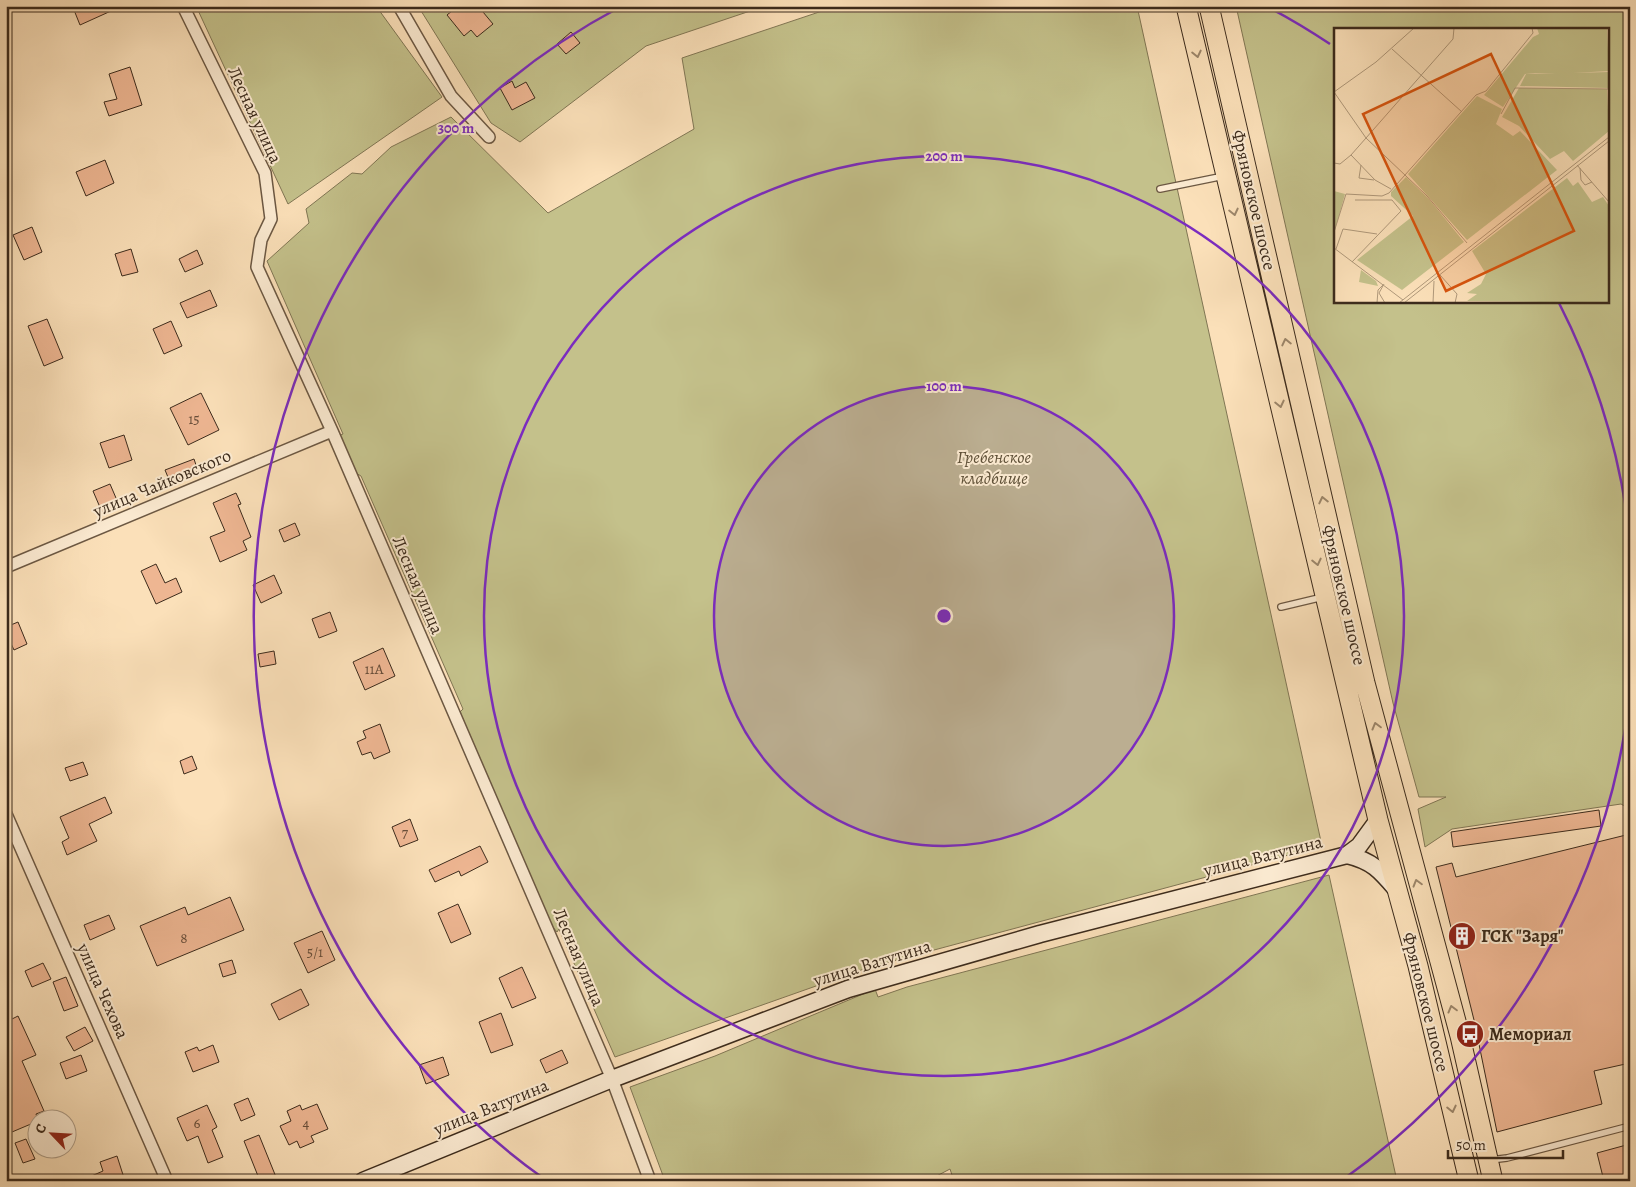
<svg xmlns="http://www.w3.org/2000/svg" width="1636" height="1187" viewBox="0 0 1636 1187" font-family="Alegreya,serif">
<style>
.green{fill:#c4c18b;stroke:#807654;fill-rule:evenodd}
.building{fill:#eeb692;stroke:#3c2b1c}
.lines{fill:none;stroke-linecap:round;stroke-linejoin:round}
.lane-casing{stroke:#6c5843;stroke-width:8}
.street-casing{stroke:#6c5843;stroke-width:14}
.secondary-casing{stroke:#3c2b1c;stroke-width:19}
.primary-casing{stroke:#3c2b1c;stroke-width:21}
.lane{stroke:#fcebd2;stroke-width:5.5}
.street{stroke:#fcebd2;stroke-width:11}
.secondary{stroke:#fcebd2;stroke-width:16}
.primary{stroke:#fbe0b9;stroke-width:19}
.oneway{stroke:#9c866a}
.ring{fill:none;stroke:#7b2cbf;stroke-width:2.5}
.labels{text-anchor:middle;stroke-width:4;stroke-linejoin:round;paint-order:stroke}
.number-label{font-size:15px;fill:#684e3a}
.street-label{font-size:18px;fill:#3c2b1c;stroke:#fcebd2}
.park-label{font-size:18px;font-style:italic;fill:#5e5038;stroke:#fcebd2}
.poi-label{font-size:18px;font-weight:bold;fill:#3c2b1c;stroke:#fcebd2;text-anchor:start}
.inset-road{fill:none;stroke:#af987a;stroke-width:1}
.view{fill:#d7540e;fill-opacity:0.15;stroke:#d7540e;stroke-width:2.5}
.inset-edge{fill:none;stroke:#3c2b1c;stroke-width:2.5}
.centre{fill:#7b2cbf;stroke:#fcebd2;stroke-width:2.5}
.ring-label{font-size:15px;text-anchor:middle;font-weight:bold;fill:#7b2cbf;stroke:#fcebd2;stroke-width:4;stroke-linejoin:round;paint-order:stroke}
</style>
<rect width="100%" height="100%" fill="#fbe0b9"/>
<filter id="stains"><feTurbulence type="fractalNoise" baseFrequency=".004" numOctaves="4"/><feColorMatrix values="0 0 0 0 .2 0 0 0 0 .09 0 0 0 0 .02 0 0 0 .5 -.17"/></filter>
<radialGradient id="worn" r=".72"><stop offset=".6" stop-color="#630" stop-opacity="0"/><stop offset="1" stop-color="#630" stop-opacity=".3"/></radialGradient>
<path class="green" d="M196,6H376L442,97L288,204Z
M418,6H765L646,46L520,142L491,123Z
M837,6H1137L1322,846L867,968L615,1057L559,929L557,932L552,926L460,712L463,709L361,476L354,472L338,436L343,434L267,261L309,223L306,209L352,173L362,174L391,147L451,117L548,213L694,129L682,58Z
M1236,6H1630V809L1621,804L1452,829L1425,847L1418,809L1446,797H1419L1393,703ZM1335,29H1607V301H1335Z
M1329,875L1397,1181H954L950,1169L927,1181H665L630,1087L715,1056L875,989L878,997L907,987Z"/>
<path class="building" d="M81,6H122L80,25L74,10Z
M458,6H478L493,24L477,37L471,30L464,36L447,15Z
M571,32L580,43L566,54L557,44Z
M130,67L142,105L109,116L104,102L117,99L109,74Z
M512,81L515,88L526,82L535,98L512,110L500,88Z
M105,160L114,183L86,196L76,172Z
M32,227L42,252L24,260L13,235Z
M131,249L138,272L122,276L115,254Z
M197,250L203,264L185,272L179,259Z
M210,290L217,306L187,318L180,303Z
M47,319L63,358L44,366L28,326Z
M171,321L182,346L164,354L153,329Z
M201,393L219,430L188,445L170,408Z
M124,435L132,460L109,468L100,443Z
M194,459L198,471L170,482L165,470Z
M110,484L119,505L102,512L93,491Z
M236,493L241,504L238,505L251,537L243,541L247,550L220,562L210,537L225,531L213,503Z
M295,523L300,535L284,542L279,530Z
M156,564L165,583L176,578L182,592L156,604L141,571Z
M274,575L282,593L261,603L253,585Z
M330,612L337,631L319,638L312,619Z
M18,622L27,644L14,650L6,633V627Z
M383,648L395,676L365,690L353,662Z
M274,651L276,664L260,667L258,654Z
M380,724L390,752L374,759L371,752L362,755L357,742L366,738L363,731Z
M192,756L197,769L184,774L180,761Z
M83,762L88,775L70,781L65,768Z
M105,797L112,813L89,824L97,841L67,855L62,842L69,838L60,817Z
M1599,810L1601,826L1453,847L1451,832Z
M410,819L418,840L400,847L392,827Z
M1626,835L1630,850V1063L1594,1071L1602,1104L1497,1132L1474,1020L1436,867L1452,863L1456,877Z
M480,846L488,862L461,876L459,871L435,882L429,870Z
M230,897L244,930L157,966L140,926L185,907L188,915Z
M458,904L471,934L451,943L438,913Z
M109,915L115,929L90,940L84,925Z
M322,931L335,960L308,973L294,943Z
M232,960L236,973L223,977L219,964Z
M43,963L51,979L32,987L25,971Z
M522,967L536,998L512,1008L499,978Z
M66,977L78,1006L64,1011L53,982Z
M301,989L309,1005L279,1020L271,1004Z
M501,1013L513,1045L491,1053L479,1022Z
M18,1016L36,1055L22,1061L44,1111L36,1114L38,1121L12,1132L6,1118V1022Z
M85,1027L93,1041L74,1051L66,1037Z
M213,1045L219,1062L193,1072L185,1052L197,1047L199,1051Z
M562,1050L568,1063L546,1073L540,1060Z
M81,1055L87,1071L66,1079L60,1063Z
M443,1057L449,1075L426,1084L419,1065Z
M248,1098L255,1115L241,1121L234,1104Z
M317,1104L328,1129L311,1136L314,1142L300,1148L297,1141L289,1145L280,1126L291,1121L287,1111L300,1105L302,1110Z
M207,1105L217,1127L212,1130L223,1157L208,1163L198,1136L187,1141L177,1118Z
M259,1135L276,1177L267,1181H260L244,1141Z
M26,1139L35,1159L23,1163L15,1143Z
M1630,1144V1181H1604L1597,1153Z
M117,1156L125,1181H80L103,1171L100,1162Z"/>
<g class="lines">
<defs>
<path id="lane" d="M1160,189L1224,176
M1281,607L1323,597
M1490,1160L1507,1158L1630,1126"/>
<path id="street" d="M183,6L265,173L271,219L261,240L257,267L332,431L612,1079L650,1181
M399,6L451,96L489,137
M6,567L332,431
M6,814L167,1181"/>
<path id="secondary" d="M1347,855L1359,846L1378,820
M363,1181L612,1079L848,989L1040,934L1347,855C1372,861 1380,870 1396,889"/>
<path id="primary" d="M1186,6L1378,820L1418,966L1469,1181
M1209,6L1365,683L1460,1036L1493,1181"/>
</defs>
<use href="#lane" class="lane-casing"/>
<use href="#street" class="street-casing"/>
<use href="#secondary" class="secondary-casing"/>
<use href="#primary" class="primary-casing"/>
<use href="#lane" class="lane"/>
<use href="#street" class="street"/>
<use href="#secondary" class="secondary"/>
<use href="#primary" class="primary"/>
</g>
<defs><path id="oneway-chevron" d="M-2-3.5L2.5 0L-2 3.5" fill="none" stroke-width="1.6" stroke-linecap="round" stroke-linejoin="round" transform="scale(1.25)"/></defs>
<g class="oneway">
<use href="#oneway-chevron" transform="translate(1197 54) rotate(77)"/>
<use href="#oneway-chevron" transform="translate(1234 212) rotate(77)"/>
<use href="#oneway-chevron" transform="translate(1286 342) rotate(-103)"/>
<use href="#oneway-chevron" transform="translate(1280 404) rotate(77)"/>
<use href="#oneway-chevron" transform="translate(1323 500) rotate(-103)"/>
<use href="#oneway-chevron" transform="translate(1317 562) rotate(77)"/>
<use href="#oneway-chevron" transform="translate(1376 726) rotate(-105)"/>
<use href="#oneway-chevron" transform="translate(1417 883) rotate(-106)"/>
<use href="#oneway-chevron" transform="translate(1452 1009) rotate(-105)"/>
<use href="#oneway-chevron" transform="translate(1452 1109) rotate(77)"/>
</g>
<circle cx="944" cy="616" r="230" fill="#7b2cbf" fill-opacity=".12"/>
<g class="ring">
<circle cx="944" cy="616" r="230"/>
<circle cx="944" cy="616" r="460"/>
<path d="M1630 694A690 690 0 0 1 1345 1178M543 1178A690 690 0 0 1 620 7M1268 7A690 690 0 0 1 1330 44M1559 303A690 690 0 0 1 1630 538"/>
</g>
<defs>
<symbol id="building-disc" viewBox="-11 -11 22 22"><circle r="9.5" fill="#8f2418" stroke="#fcebd2"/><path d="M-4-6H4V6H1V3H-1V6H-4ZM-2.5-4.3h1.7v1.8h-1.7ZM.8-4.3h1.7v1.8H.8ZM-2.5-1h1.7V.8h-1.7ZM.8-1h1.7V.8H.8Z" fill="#fff"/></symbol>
<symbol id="bus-disc" viewBox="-11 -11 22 22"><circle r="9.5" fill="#8f2418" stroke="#fcebd2"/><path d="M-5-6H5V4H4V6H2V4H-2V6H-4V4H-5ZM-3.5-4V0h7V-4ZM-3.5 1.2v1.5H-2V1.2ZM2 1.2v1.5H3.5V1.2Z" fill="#fff"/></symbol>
</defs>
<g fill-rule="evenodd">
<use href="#building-disc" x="1446" y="920" width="32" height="32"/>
<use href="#bus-disc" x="1454" y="1018" width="32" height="32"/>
</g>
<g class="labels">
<g class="number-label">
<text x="194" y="424">15</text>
<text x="374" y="674">11А</text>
<text x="405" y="838">7</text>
<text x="184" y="943">8</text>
<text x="315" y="957">5/1</text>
<text x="197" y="1128">6</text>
<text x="306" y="1128">4</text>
</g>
<g class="street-label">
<text transform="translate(255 115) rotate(65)" y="6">Лесная улица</text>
<text transform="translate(1254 200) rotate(77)" y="6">Фряновское шоссе</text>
<text transform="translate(162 483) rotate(-23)" y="6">улица Чайковского</text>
<text transform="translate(418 585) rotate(67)" y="6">Лесная улица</text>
<text transform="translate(1344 595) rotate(77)" y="6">Фряновское шоссе</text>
<text transform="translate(1263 856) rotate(-14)" y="6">улица Ватутина</text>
<text transform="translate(579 957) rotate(67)" y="6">Лесная улица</text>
<text transform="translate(872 963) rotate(-17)" y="6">улица Ватутина</text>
<text transform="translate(103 991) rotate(66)" y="6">улица Чехова</text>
<text transform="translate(1426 1002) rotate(76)" y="6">Фряновское шоссе</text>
<text transform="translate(491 1107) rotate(-22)" y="6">улица Ватутина</text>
</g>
<g class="park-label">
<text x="994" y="463">Гребенское<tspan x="994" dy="21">кладбище</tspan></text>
</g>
<g class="poi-label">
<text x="1481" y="942">ГСК "Заря"</text>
<text x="1489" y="1040">Мемориал</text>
</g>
</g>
<g transform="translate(1334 28)">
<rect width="275" height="275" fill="#fbe0b9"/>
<path d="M203,0H273L275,43L239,45L275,44V60L186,58L192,46L222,45H201L191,46L169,79L150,67L199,9L205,6ZM185,60L273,61L275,103L239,133L230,123L216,131L185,98L168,89ZM143,68L168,81L162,96L179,108L186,103L223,142L133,212L74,146ZM72,149L95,171L130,214L68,262L23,232L79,188L57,168V164ZM233,150L239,158L244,154L258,174L269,169L275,178V275L133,273L143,266L133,265L147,256L152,246L138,223ZM0,163L11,166L0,206ZM27,242L42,253L44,258L25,254Z" fill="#c4c18b"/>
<path class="inset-road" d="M58,21L128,84M0,64L32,110L93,168L133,215M0,64L42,34L80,0M167,86L181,60L275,61M17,127L41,152L57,161M0,135L6,136L17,127L32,110L119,11L120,0M27,137L25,150L40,152M243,137L275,174M246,140L247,152L251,157L258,154M0,204L12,166L48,168L55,165L142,67L152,63L199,5L198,0M0,220L69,272M2,221L9,201L43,206M18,234L67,183L58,172H21M106,247L123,266L121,275M50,256L45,265L51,275M43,275L44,262L49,257M65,275L275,109M70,275L275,113M99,275L100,253"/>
<path class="view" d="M157,26L240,203L112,263L29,86Z"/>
<rect width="275" height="275" class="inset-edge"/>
</g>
<circle cx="944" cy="616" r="8" class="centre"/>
<g class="ring-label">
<text x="456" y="133">300 m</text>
<text x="944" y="161">200 m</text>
<text x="944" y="391">100 m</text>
</g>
<rect width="1636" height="1187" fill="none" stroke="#fbe0b9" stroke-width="25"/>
<rect x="8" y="8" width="1621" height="1172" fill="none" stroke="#3c2b1c" stroke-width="2.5"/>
<rect x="12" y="12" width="1611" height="1162" fill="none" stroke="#3c2b1c"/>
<g transform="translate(52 1134) rotate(295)"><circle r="24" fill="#fcebd2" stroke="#af9e89"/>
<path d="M0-4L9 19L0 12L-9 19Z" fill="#8f2418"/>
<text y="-8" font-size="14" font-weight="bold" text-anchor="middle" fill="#3c2b1c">С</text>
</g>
<path d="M1448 1150v8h115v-8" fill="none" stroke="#3c2b1c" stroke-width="2.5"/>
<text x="1456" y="1150" font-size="15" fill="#3c2b1c" stroke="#fcebd2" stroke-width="4" paint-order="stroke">50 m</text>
<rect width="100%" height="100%" filter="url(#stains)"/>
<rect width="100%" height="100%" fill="url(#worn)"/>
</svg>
